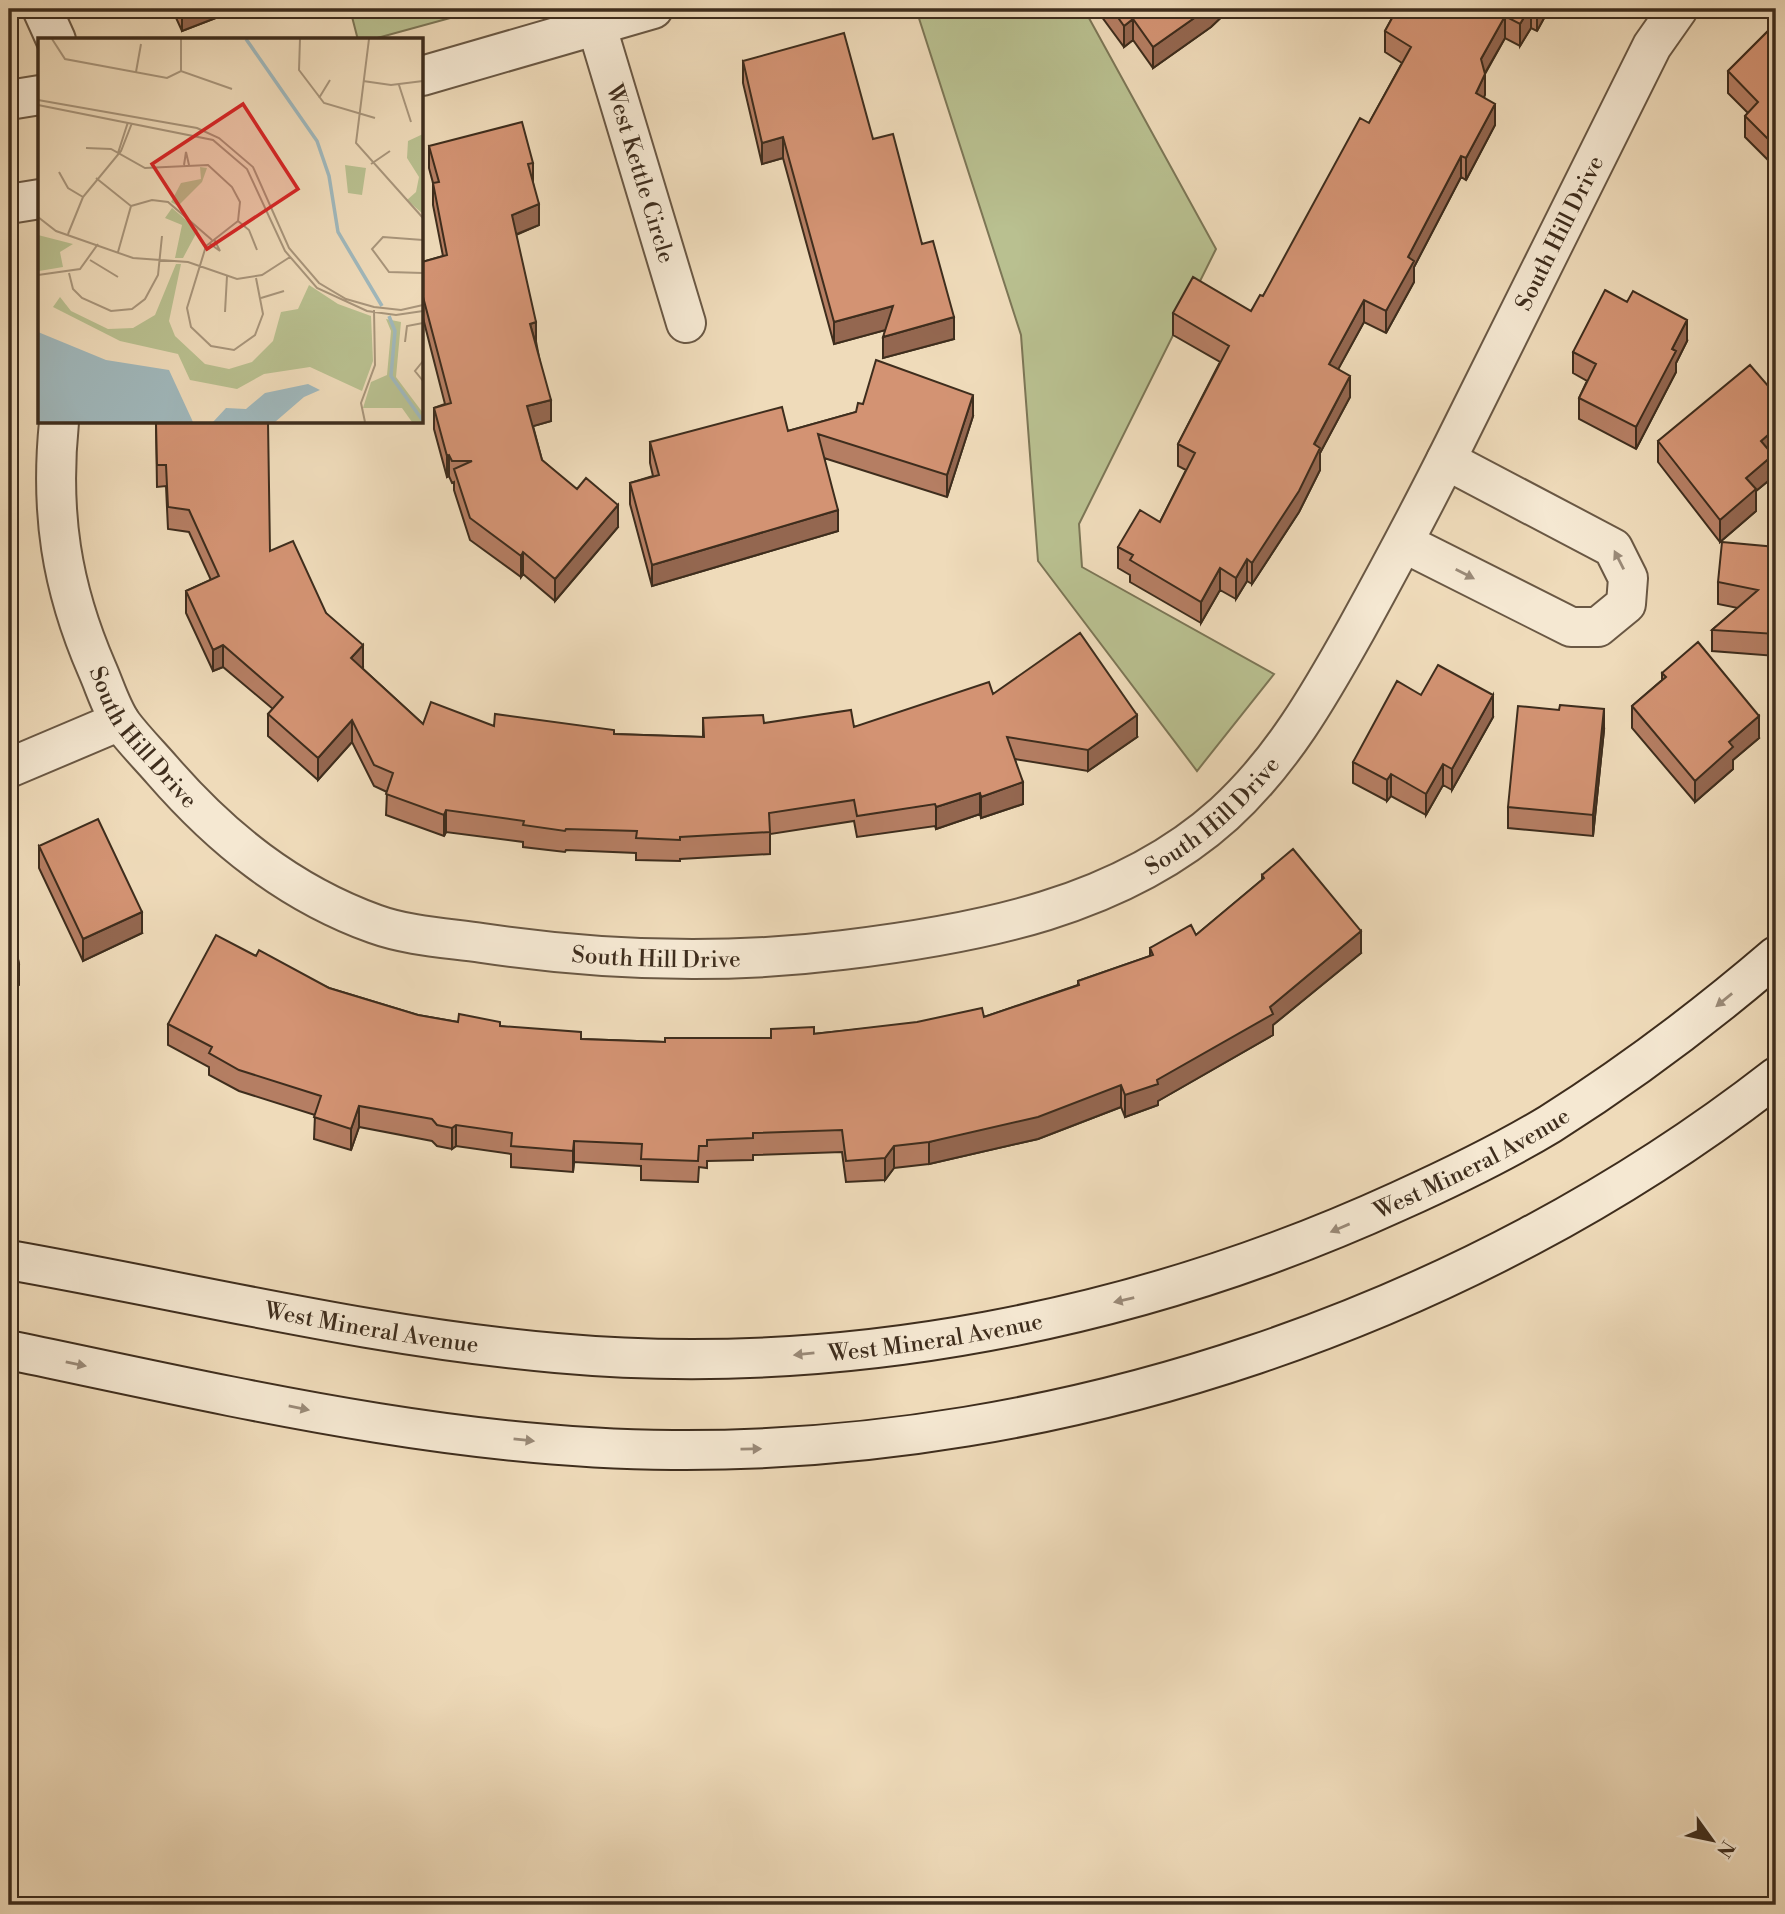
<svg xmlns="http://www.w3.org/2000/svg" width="1785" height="1914" viewBox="0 0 1785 1914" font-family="'Libre Bodoni',serif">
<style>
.green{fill:#b9c090;stroke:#7c7656;stroke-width:2}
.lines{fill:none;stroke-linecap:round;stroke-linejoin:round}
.minor-casing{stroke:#6a5844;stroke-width:42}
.secondary-casing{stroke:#3e2d1d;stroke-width:42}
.minor{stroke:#f5e8d2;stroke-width:38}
.secondary{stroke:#f5e8d2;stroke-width:38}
.wall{fill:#b57e63;stroke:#3e2d1d;stroke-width:2}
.shaded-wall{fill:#946750;stroke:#3e2d1d;stroke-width:2}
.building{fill:#d39373;stroke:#3e2d1d;stroke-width:2}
.oneway{fill:#9a8a78}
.labels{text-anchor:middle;stroke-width:6;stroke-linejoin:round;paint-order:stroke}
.street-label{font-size:23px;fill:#3e2d1d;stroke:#f5e8d2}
.inset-river{fill:none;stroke:#a0b8bc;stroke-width:3.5}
.inset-road{fill:none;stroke:#a8957b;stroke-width:2}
.view{fill:#d62828;fill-opacity:0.15;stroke:#d62828;stroke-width:3.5}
.inset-edge{fill:none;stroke:#3e2d1d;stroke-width:3.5}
</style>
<rect width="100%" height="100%" fill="#efdbba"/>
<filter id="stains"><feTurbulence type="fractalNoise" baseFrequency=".00286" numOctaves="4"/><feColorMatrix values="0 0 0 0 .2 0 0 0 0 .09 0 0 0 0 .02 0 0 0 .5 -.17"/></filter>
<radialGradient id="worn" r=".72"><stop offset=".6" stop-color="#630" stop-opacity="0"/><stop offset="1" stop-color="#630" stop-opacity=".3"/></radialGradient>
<path class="green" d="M350,9H483L370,40H358Z
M916,9H1084L1216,249L1079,524L1082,567L1274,674L1197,771L1038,561L1021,335Z"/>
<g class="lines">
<defs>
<g id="minor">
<path d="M42,9L56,40"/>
<path id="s1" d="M596,24L686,323"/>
<path d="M422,76L653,9"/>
<path d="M9,100L40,95"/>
<path d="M9,204L40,199"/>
<path id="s2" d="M59,422C50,512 61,586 97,669C105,687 111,708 122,724C134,740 149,755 162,770C221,838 289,893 375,924C408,936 447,938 482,943C603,961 722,965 843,950C977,934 1121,907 1224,814C1282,761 1319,696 1357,628C1390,568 1422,508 1453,446C1519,313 1586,179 1652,46L1678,9"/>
<path d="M1404,543L1571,627H1598L1626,604L1628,578L1613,548L1446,460"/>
<path d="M9,768L120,721"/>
</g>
<g id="secondary">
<path id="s3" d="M9,1260C191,1292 372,1337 556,1353C842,1379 1139,1320 1399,1201C1450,1178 1502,1153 1550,1124C1629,1074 1705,1017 1776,956"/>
<path d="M9,1350C225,1395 451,1449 673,1450C1063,1453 1469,1316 1776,1077"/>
</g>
</defs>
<use href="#minor" class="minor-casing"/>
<use href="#secondary" class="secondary-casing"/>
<use href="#minor" class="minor"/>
<use href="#secondary" class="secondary"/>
</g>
<path class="wall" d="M172,9H239L182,31Z
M1096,9H1230L1211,27L1153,68L1133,40L1124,47Z
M1397,9H1549L1537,31L1531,28L1520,46L1505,38L1485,74L1484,97L1495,125L1466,180L1461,177L1414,267V282L1386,333L1364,322L1338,369L1350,397L1320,453V470L1299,512L1252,584L1247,581L1236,599L1220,590L1201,623L1130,582V575L1118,568V547L1160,522L1186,470L1178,466V444L1220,362L1173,335V313L1251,311L1263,296L1369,123L1402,63L1385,52V31Z
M1776,23V168L1745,137V116L1748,113L1728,93V71Z
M743,61L873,139L922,244L954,339L883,358L885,330L834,344L783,158L762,164L743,83Z
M429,146L533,163V183L539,225L516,235L551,421L533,426L542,460L618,527L555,601L523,574L521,577L470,540L454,490V482L452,483L449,476L447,477L434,429V408L445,404L422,314V262L443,256L433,205V183L429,168Z
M1687,341L1676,363V372L1636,449L1579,419V398L1587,381L1573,373V352Z
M1776,395V450L1772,454L1773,477L1756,491V511L1720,542L1658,462V441Z
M856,412L973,416L947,497L824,458L838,531L652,586L630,504V483L653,476L650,463V442L788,431Z
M156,423L326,613L363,667L362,668L423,724L494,726L614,734L703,737V718L764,723L854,727L993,694L1137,737L1088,771L1015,759L1023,804L981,818L980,814L936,829L935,826L857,837L854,821L770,834V854L680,859V861L636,860V853L566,850L565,852L523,847V842L446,832L444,836L386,815L387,792L374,786L352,742L318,780L268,736V714L273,709L223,667L213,671L186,613V591L211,580L189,532L168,529L166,486L157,487Z
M1776,547V656L1712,651V630L1738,608L1718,604V582Z
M1662,673L1759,738L1733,760V769L1695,802L1632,728V706L1662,680Z
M1421,695L1493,717L1452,790L1443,785L1426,815L1391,796L1387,801L1353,783V762Z
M1604,730L1593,836L1508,828V807Z
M39,846L142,933L83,961L39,868Z
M1262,875L1361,953L1273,1025V1035L1158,1101V1105L1125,1117L1121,1107L1038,1139L929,1164L894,1168L885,1180L846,1182L842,1152L753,1155V1160L707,1161V1168L699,1167L698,1182L641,1180V1166L574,1162L573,1172L511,1167V1154L456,1146L452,1149L437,1146L432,1141L359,1127L351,1150L314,1139L315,1115L239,1091L209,1075V1067L168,1045V1024L256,956L329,988L418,1015L458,1022L500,1026L581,1039L665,1042L771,1038L984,1017L1078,985V981L1150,956V948L1196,935L1262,880Z
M9,915L19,964V985L11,987L12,1019L9,1020Z"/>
<path class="shaded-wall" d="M149,9H160L149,13Z
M185,9H239L182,31V10Z
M1207,9H1230L1211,27L1153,68V47Z
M1529,9H1531V28L1520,46V24Z
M1537,9H1549L1537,31Z
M1505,16V38L1481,80V59Z
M1133,19V40L1124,47V26Z
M1485,74V95L1476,115V93Z
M1495,104V125L1466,180V158Z
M783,137V158L762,164V143Z
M1461,156V177L1414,267V282L1386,333V311L1408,257Z
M539,204V225L512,236V215Z
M1364,300V322L1329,386V364Z
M893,306V328L834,344V322Z
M954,317V339L883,358V337Z
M1687,320V341L1676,363V372L1636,449V427L1672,349Z
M536,322V344L530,324Z
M1350,376V397L1320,453V470L1299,512L1252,584V563Z
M973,395V416L947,497V475Z
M551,400V421L527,428V406Z
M1776,428V450L1761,463V441Z
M449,455V476L447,477V456Z
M1773,455V477L1756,491V511L1720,542V520L1746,478Z
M618,505V527L555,601V579Z
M838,510V531L652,586V565Z
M523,552V574L521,577V556Z
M1247,559V581L1236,599V578Z
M1220,568V590L1201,623V602Z
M223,645V667L213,671V650Z
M363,645V667L351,680V658Z
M1493,695V717L1452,790V769Z
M1604,709V730L1593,836V815Z
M1137,715V737L1088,771V750Z
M1759,716V738L1733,760V769L1695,802V781L1729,742Z
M352,720V742L318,780V758Z
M1443,764V785L1426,815V794Z
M1391,774V796L1387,801V780Z
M1023,782V804L981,818V797Z
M980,793V814L936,829V807Z
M446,810V832L444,836V815Z
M142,912V933L83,961V939Z
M1361,931V953L1273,1025V1035L1158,1101V1105L1125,1117V1095L1270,1007Z
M12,997V1019L9,1020V998Z
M1121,1085V1107L1038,1139L929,1164V1142Z
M359,1106V1127L351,1150V1129Z
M456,1125V1146L452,1149V1128Z
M574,1141V1162L573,1172V1151Z
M894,1146V1168L885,1180V1158Z"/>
<path class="building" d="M1112,9H1207L1153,47L1133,19L1124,26Z
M1397,9H1529L1520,24L1505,16L1481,59L1485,74L1476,93L1495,104L1466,158L1461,156L1408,257L1414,261L1386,311L1364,300L1329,364L1350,376L1314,444L1320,448L1299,491L1252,563L1247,559L1236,578L1220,568L1201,602L1130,560L1133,555L1118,547L1140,510L1160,522L1195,453L1178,444L1229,346L1173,313L1193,277L1251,311L1260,295L1263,296L1360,118L1369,123L1411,47L1385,31Z
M1776,23V147L1745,116L1758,102L1728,71Z
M844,33L873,139L893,134L922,244L933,241L954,317L883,337L893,306L834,322L783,137L762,143L743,61Z
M522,122L533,163L528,164L539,204L512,215L536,322L530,324L551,400L527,406L542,460L577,489L586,478L618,505L555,579L523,552L521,556L470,518L454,469L472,461H452L449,455L447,456L434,408L451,403L422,293V262L447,255L433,183L439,182L429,146Z
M1605,290L1627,302L1633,291L1687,320L1672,349L1676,351L1636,427L1579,398L1596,364L1573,352Z
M876,360L973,395L947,475L818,434L838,510L652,565L630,483L659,475L650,442L782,407L788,431L856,412L858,403L863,404Z
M1750,365L1776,395V428L1761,441L1773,455L1746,478L1756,489L1720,520L1658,441Z
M183,422H268L270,551L293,541L326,613L363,645L351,658L423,724L431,702L494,726L495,714L614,730V734L704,737L703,718L763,715L764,723L851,710L854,727L989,682L993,694L1080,633L1137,715L1088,750L1007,737L1023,782L981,797L980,793L936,807L935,804L857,816L854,800L769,813L770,832L680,837V840L636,838L637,831L566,829L565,831L523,825L524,821L446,810L444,815L386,794L393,773L374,765L352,720L318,758L268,714L283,697L223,645L213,650L186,591L219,576L189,510L168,507L166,465H157L156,423Z
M1722,542L1776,547V634L1712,630L1758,590L1718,582Z
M1698,642L1759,716L1729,742L1733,747L1695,781L1632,706L1666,677L1662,673Z
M1438,665L1493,695L1452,769L1443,764L1426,794L1391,774L1387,780L1353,762L1397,681L1421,695Z
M1560,705L1604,709L1593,815L1508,807L1518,706L1559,710Z
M98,819L142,912L83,939L39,846Z
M1293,849L1361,931L1270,1007L1273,1014L1157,1080L1158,1084L1125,1095L1121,1085L1038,1117L929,1142L894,1146L885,1158L846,1161L842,1130L753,1133V1138L707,1140V1146H699L698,1161L641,1159L642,1144L574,1141L573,1151L511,1146L512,1133L456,1125L452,1128L437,1125L432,1119L359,1106L351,1129L314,1117L321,1096L239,1070L209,1053L212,1047L168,1024L216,935L256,956L259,950L329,988L418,1015L458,1022L459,1014L500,1022V1026L581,1032V1039L665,1042V1038H771V1029L814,1027V1034L917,1022L982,1008L984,1017L1079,985L1078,981L1153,955L1150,948L1191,925L1196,935L1264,878L1262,875Z
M9,915L19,964L9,966Z
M9,978L12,997L9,998Z"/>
<defs><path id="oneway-solid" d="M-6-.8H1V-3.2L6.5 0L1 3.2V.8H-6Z" transform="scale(1.75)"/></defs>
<g class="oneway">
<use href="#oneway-solid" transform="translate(1619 560) rotate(-117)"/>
<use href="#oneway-solid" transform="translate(1465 574) rotate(27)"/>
<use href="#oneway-solid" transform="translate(1724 1000) rotate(141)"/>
<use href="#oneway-solid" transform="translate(1340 1228) rotate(157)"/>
<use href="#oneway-solid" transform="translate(1124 1300) rotate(167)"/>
<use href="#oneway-solid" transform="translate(804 1354) rotate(174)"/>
<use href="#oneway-solid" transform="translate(76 1364) rotate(12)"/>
<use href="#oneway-solid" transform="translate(299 1408) rotate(11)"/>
<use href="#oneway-solid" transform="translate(524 1440) rotate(6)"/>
<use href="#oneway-solid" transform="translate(751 1449) rotate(-1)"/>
</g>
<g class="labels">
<g class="street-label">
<text dy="8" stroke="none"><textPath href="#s1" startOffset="156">West Kettle Circle</textPath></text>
<text dy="8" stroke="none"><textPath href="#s2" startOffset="2196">South Hill Drive</textPath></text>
<text dy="8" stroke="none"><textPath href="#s2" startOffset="336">South Hill Drive</textPath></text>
<text dy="8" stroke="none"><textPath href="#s2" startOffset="1512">South Hill Drive</textPath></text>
<text dy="8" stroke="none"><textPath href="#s2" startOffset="924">South Hill Drive</textPath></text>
<text dy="8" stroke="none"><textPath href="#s3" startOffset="1503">West Mineral Avenue</textPath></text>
<text dy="8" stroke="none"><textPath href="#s3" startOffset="369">West Mineral Avenue</textPath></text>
<text dy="8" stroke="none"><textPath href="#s3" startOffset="936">West Mineral Avenue</textPath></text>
</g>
</g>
<g transform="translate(38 38)">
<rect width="385" height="385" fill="#efdbba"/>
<path d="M385,96V176L369,162L378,154L381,139L369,120L370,103ZM307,127L328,130L324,157L310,155ZM162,129L169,130L164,144L140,168L133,164L143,145L163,141ZM134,170L160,192L145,220H137L144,187L127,180ZM0,197L35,206L22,214L25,229L1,233ZM138,226H143L131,283L137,298L167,326L191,331L214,324L235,303L243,274L260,271L271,247L300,266L333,278L335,323L324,353L272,329L226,336L199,351L152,342L140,316L82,303L15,269L22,259L33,273L70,291L95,290L117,277ZM348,281L363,284L358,339L385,375V384H374L364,370H325L333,344L349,337L353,293Z" fill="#b9c090"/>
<path d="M0,294L68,322L131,332L155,384H0ZM270,346L282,352L266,359L237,384H175L188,370L208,371L227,355Z" fill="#a0b8bc"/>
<path class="inset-river" d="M208,1L279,103L291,138L300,194L344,268M351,278L357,293L353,338L385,383"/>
<path class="inset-road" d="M14,1L27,21L129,40L143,33L194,51M262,1L261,32L286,65L337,80M331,1L318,105L385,180M143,33V1M98,34L103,6M325,43L353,47L385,43M361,47L373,84M281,60L292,42M0,62L159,90L181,100L215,129L251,210L281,245L308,261L336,269L363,272L385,267M0,67L175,102L209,131L247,213L279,250L329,273L358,277L385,273M48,110L73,111L107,130L170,127L194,149L202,164L200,183L168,208L149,270L153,289L173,308L196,312L217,297L225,276L218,240M80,115L90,84M333,126L352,113M146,127L148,114L151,127M21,134L30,150L45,159M58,140L93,168L80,214M93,168L114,162L130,164L174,202M0,179L18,193L95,220L150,224L199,241L224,237L252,219M200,183L211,192L219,212M30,196L45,159L83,113L94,85M385,202L345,199L334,211L351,234L385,235M171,205L182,213L176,201M52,222L80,239M31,235L35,251L44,260L73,273L94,271L107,261L120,237L124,198M0,237L42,231L60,206M223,260L246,253M187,274L189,238M367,304L369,288L385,285M385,323L377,333L385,343M327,384L323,365L337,327L336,272"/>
<path class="view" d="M205,66L260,151L169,211L114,126Z"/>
<rect width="385" height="385" class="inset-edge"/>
</g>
<rect width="1785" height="1914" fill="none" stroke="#efdbba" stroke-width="35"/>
<rect x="10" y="10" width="1764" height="1893" fill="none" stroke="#3e2d1d" stroke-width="3.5"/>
<rect x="18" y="18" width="1750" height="1879" fill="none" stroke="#3e2d1d" stroke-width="2"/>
<g transform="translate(1712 1840) rotate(123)" stroke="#f5e8d2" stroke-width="5" paint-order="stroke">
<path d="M0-5L12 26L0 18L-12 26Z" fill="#3e2d1d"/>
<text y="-10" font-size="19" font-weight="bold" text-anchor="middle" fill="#3e2d1d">N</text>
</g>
<rect width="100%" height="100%" filter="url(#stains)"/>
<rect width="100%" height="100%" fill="url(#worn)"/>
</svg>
